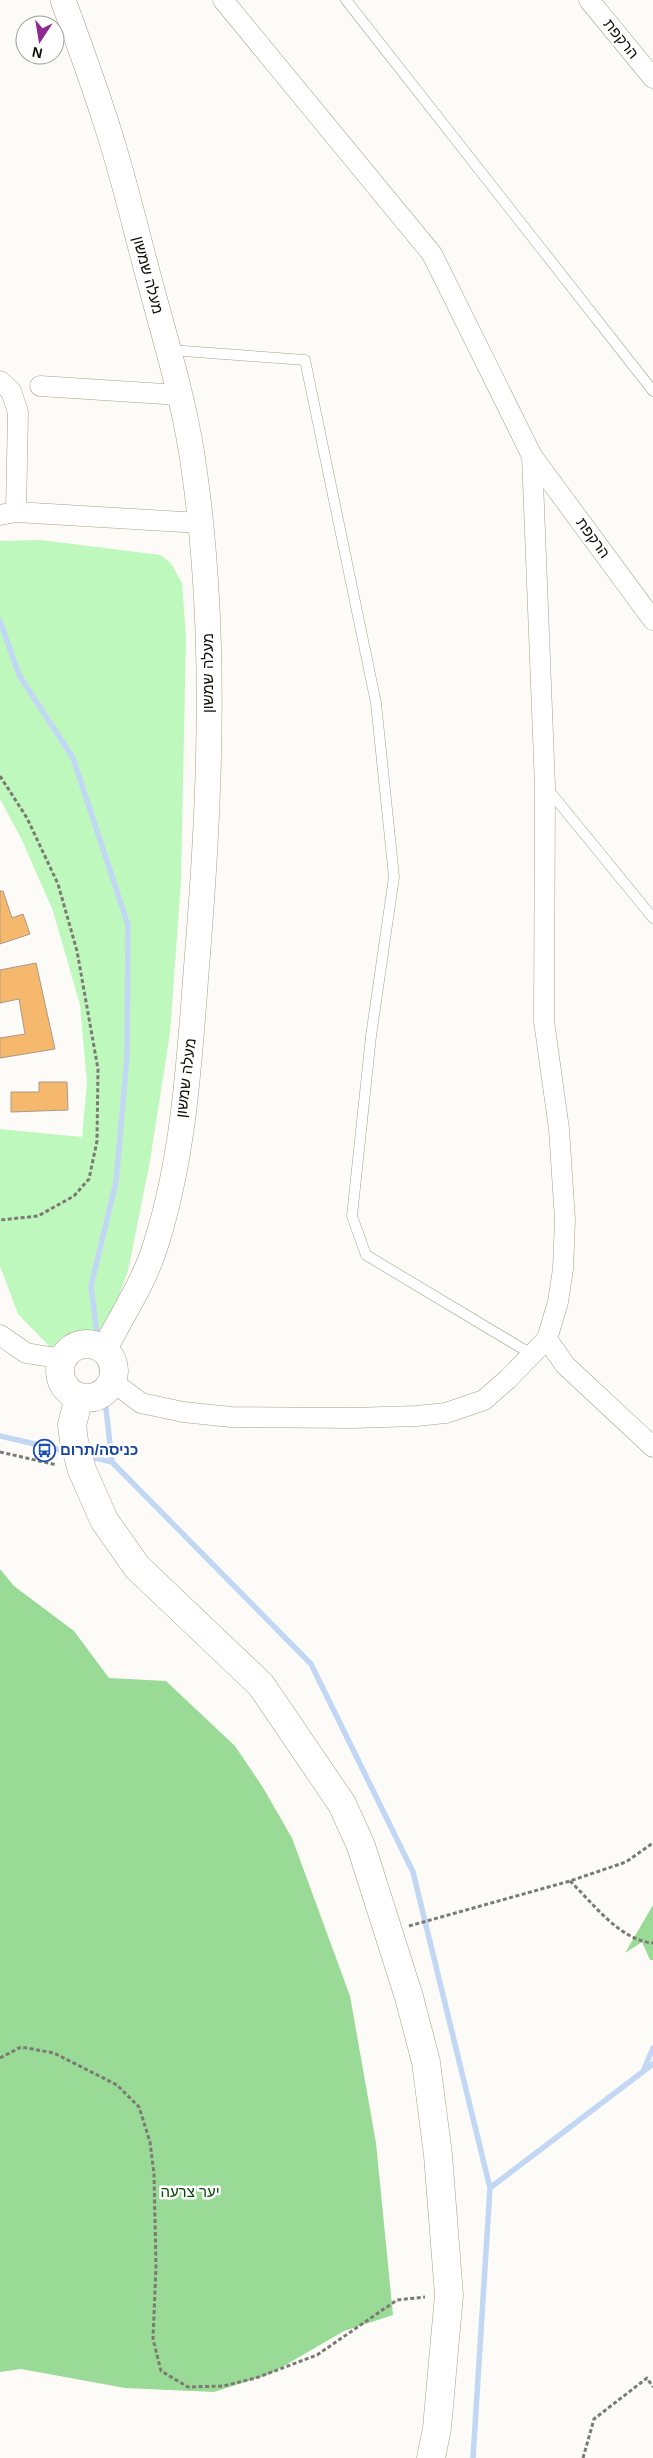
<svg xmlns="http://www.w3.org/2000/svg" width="653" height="2458" viewBox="0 0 653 2458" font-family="Helvetica,Heebo,sans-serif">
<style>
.green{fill:#bff8bd}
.forest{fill:#99db96}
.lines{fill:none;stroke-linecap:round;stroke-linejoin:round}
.stream{stroke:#c1d7f4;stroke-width:5.5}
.building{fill:#f6b86d;stroke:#a89988}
.service-casing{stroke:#a99e8a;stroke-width:11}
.minor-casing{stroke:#a99e8a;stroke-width:21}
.tertiary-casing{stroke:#a99e8a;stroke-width:26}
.secondary-casing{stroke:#a99e8a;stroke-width:29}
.path{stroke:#7d7a75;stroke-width:3;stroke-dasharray:4 2.5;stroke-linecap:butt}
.service{stroke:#fff;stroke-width:10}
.minor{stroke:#fff;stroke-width:20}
.tertiary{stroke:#fff;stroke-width:25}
.secondary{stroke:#fff;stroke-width:28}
.labels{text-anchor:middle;stroke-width:5;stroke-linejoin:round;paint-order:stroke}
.street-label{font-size:15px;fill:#100c06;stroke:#fff}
.transit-label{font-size:15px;font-weight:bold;fill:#164399;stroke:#fff;text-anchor:start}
.park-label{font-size:15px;fill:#004904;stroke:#fff}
</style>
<rect width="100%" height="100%" fill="#fdfbf7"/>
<path class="green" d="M41,540L160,555L171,563L182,583L186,636L181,881L170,1033L150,1161L128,1271L107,1328L51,1348L18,1314L0,1266V1129L82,1137L87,1083L80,1005L53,911L21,838L0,799V541Z"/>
<path class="forest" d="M0,1569L14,1586L74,1631L109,1678L166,1681L235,1746L262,1786L292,1838L350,1996L376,2143L393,2315L344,2331L270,2374L214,2392L125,2388L21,2369L0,2372Z
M653,1905V1960H650L642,1942L625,1953Z"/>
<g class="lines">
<path class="stream" d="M0,621L19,675L73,758L128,925L127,1057L116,1182L91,1286L98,1342
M100,1356L112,1462L311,1664L413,1872L490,2188L473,2458
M0,1436L69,1452
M87,1456L112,1462
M644,2069L653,2048
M490,2188L653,2064"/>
</g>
<path class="building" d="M0,891H3L12,918L23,914L30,934L0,944Z
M36,963L55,1049L0,1058V1038L25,1034L19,999L0,1003V970Z
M39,1082H67L68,1110L11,1112V1092H39Z"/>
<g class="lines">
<defs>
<path id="service" d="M346,0L653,391
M170,350L305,360L376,703L394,877L371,1036L352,1216L366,1255L533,1355
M546,787L653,918"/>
<path id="minor" d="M589,0L653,78
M0,381L11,391L18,412L16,512
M40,386L180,395
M532,456L653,620
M0,515L16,512L200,523
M0,1335L26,1353L63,1359
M547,1339L565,1365L653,1447
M113,1382L141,1403L183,1412L231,1417L352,1418L416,1416L446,1413L484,1400L508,1379L547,1339L558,1302L563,1269L565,1220L559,1129L544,1021L545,786L532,456L432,254L223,0"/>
<path id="tertiary" d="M63,0C79,44 95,87 109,132C125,182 137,235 151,286C166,342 183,398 192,455C217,618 211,785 198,948C190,1046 186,1150 156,1244C145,1281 122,1315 104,1350"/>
<path id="secondary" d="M60 1371a27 27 0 1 1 54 0a27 27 0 1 1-54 0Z
M79,1397L72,1425L74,1441L82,1470L104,1520L137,1567L261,1685L342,1804L361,1846L409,1997L426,2062L438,2155L449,2295L437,2428L431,2458"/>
</defs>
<use href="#service" class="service-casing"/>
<use href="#minor" class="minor-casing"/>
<use href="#tertiary" class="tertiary-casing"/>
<use href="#secondary" class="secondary-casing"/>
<path class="path" d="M0,776L27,818L58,884L77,951L98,1069L97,1141L89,1179L74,1196L38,1216L0,1220
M0,1452L57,1465
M570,1881C593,1903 619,1940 653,1943
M409,1926L570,1881L626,1862L653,1843
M0,2058L21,2047L54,2053L117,2085L139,2107L150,2142L154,2174L156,2266L153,2339L161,2371L188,2387L223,2386L256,2378L317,2355L397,2300L425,2297
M583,2458L594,2419L647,2378L653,2387"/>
<use href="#service" class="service"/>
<use href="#minor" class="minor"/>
<use href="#tertiary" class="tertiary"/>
<use href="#secondary" class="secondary"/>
</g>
<defs>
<symbol id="bus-ring" viewBox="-11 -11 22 22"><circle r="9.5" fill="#fff" stroke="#1a4fb4" stroke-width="1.5"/><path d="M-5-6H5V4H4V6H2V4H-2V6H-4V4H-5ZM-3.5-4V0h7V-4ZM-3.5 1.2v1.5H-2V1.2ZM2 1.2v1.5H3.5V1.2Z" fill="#1a4fb4"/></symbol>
</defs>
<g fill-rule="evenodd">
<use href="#bus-ring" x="32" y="1438" width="25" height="25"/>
</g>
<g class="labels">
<g class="street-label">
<text transform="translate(621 39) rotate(51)" y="5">הרקפת</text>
<text transform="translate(148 275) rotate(75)" y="5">מעלה שמשון</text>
<text transform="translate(593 538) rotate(54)" y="5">הרקפת</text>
<text transform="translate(208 673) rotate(-90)" y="5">מעלה שמשון</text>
<text transform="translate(186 1078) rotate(-83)" y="5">מעלה שמשון</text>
</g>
<g class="transit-label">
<text x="60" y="1455">כניסה/תרום</text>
</g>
<g class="park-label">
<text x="190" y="2197">יער צרעה</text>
</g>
</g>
<g transform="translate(40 40) rotate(192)"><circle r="24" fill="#ffffff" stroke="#9f9e9b"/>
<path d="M0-4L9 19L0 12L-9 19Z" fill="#8f298f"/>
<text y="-8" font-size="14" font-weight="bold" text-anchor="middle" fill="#100c06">N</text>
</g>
</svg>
